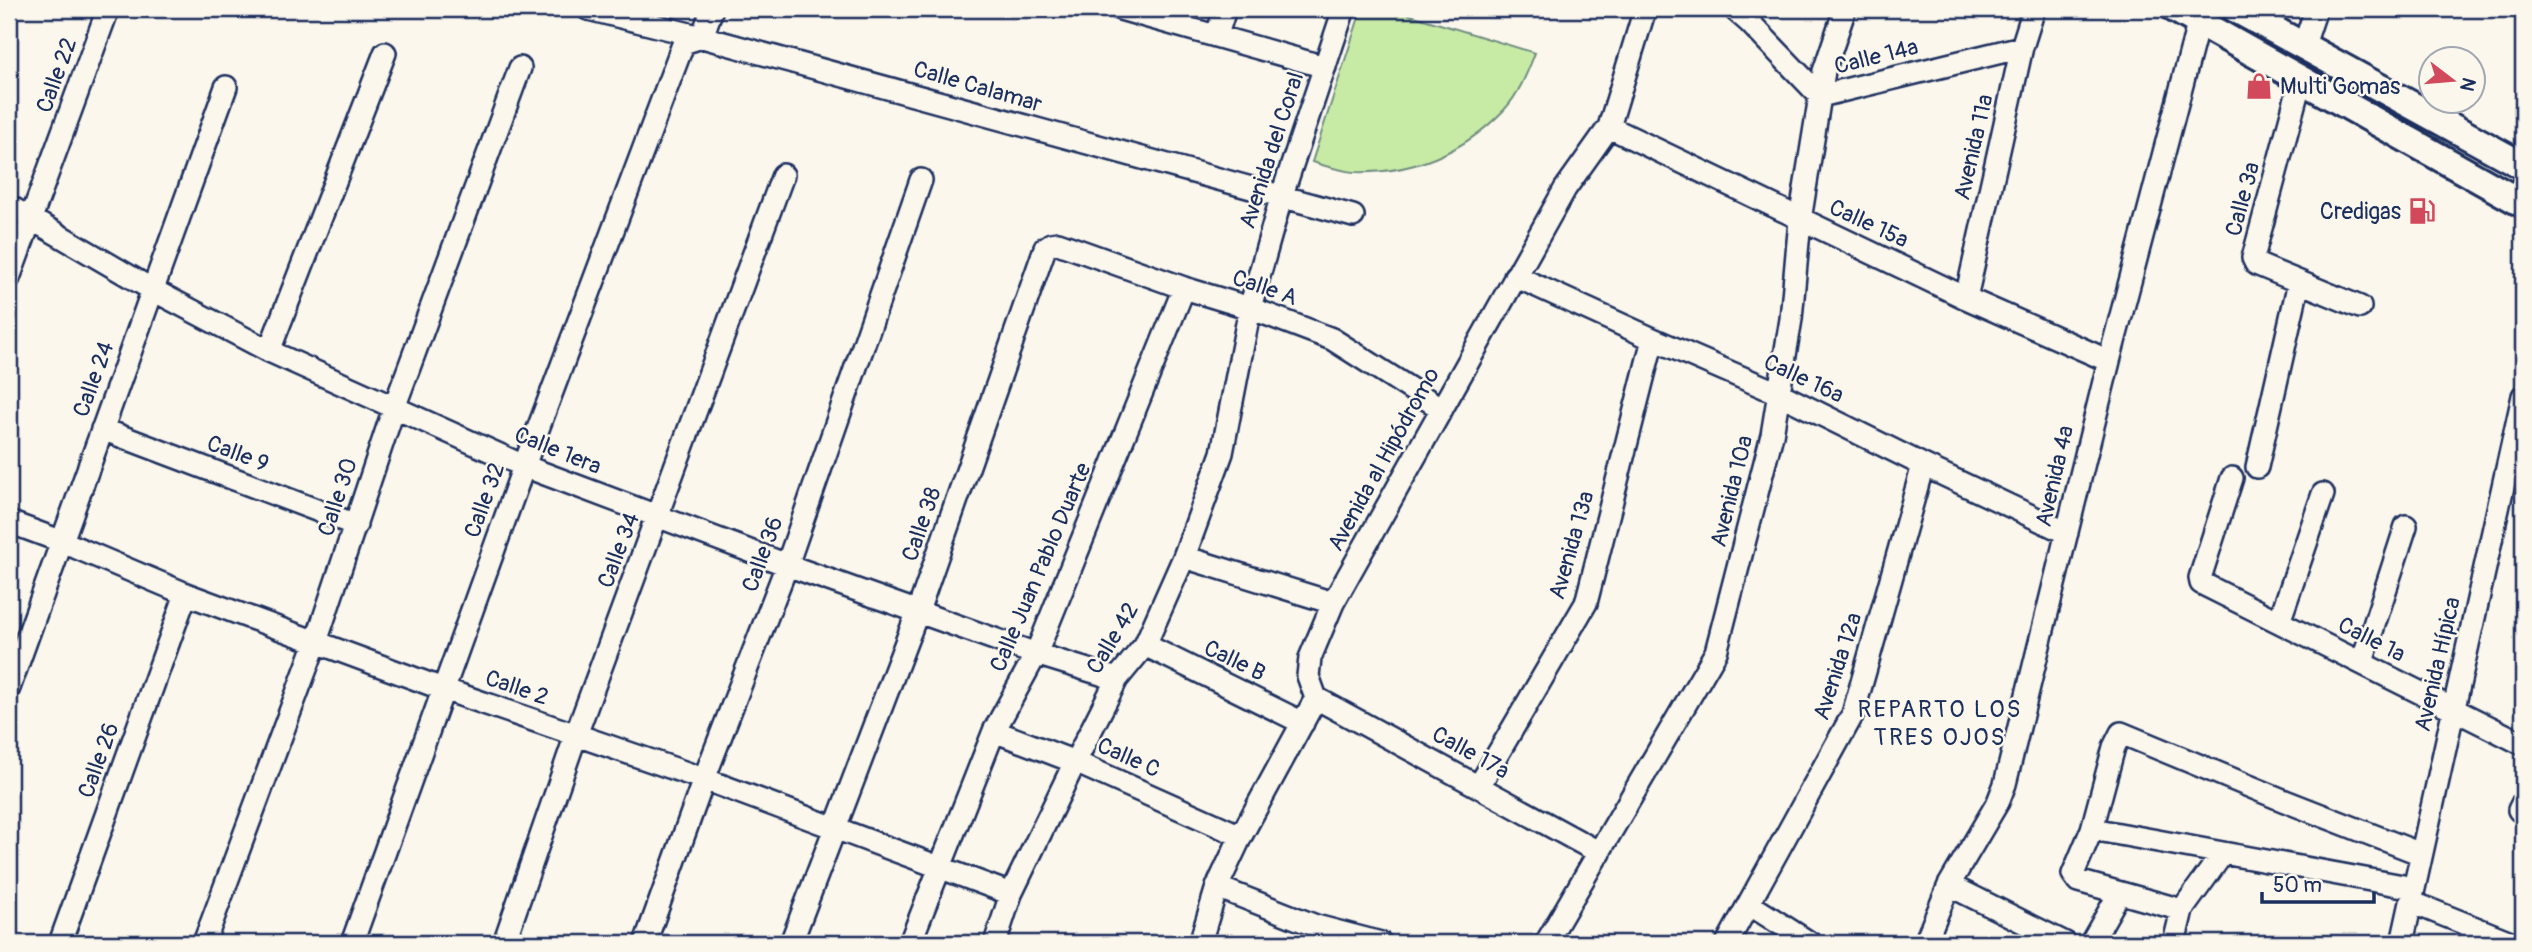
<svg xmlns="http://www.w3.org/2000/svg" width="2532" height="952" viewBox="0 0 2532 952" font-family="Pangolin,sans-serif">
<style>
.green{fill:#c7eba5;stroke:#718d82;stroke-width:2}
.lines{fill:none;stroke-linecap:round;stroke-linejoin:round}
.minor-casing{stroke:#1b2f5e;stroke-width:26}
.major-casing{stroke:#1b2f5e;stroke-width:32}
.minor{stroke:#fbf7ec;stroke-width:21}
.major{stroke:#fbf7ec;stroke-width:26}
.labels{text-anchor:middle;stroke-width:5;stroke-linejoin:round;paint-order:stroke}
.street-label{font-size:23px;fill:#1b2f5e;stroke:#fbf7ec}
.poi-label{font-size:23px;fill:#1b2f5e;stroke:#fbf7ec;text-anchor:start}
.neighbourhood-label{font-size:24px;letter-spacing:2px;fill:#1b2f5e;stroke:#fbf7ec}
</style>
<rect width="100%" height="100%" fill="#fbf7ec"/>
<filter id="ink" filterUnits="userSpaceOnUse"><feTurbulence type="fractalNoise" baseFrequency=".0143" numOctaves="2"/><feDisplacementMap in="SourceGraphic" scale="14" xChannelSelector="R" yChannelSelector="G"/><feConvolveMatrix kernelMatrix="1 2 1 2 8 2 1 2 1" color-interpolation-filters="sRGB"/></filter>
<g filter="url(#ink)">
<path class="green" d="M1367,9H1391L1535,53C1527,73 1519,94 1504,110C1464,152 1412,174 1355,172C1341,171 1326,166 1312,162L1360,14Z"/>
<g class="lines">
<defs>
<path id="minor" d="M588,9L702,37L1353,216
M1120,9L1325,67
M1734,9L1749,22L1820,96L2022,47
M1217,35L1225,9
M2304,45L2316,9
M2301,79L2253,258L2256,264L2360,307
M1609,127L1966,298L2109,361
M2515,200L2523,184
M9,206L153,290L269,351L524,466L787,565L1036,654L1117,679
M1515,276L1653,339L1780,394L1923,465L2067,533
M9,278L108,9
M1966,298L2022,47L2034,9
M269,351L385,53
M102,429L356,525
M2257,467L2299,282
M2232,478L2200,578L2201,583L2523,744
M9,522L63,542L186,594L443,689L704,779L1011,894
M1184,557L1333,603
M2279,622L2323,494
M1145,645L1303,723
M2362,662L2406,526
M9,688L226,87
M1316,698L1600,853
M994,731L1075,762L1241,836
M1479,786L1586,603L1653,339
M2519,810L2523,802
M2092,829L2414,888
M2223,853L2182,910L2078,881L2073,874L2092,829L2114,747L2121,733L2285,801L2421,854
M1949,885L2065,943
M1217,887L1316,926L1381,943
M2411,902L2513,943
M1749,904L1810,943
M60,943L186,594
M204,943L316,642L394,408L520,68
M352,943L524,466L682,47L686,42L702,37L712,9
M504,943L577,732L783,175
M645,943L704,779L787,565L921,180
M791,943L918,611L1045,248L1051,244L1058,243L1184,288L1250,308L1332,339L1442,409
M910,943L994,731L1036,654L1184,288
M995,943L1011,894L1075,762L1117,679L1145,645L1184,557L1222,453L1250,308L1281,198L1344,9
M1200,943L1217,887L1241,836L1316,698L1308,676L1310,658L1333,603L1565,189L1609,127L1645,9
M1546,943L1716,652L1772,435L1791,319L1800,220L1820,96L1824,71L1845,9
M1727,943L1853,714L1923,465
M1925,943L1949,885L1998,802L2005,784L2109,361L2202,9
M2091,943L2119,894
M2174,943L2182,910
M2402,943L2523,396"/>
<path id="major" d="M2175,9L2523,204
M2236,9L2523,166"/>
</defs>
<use href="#minor" class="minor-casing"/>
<use href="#major" class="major-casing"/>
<use href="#minor" class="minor"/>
<use href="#major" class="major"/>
</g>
</g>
<defs>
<symbol id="shop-bare" viewBox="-9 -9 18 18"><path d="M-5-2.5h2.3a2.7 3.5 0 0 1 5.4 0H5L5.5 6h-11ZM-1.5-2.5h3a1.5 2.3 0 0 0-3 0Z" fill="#d1495b" stroke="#fbf7ec" stroke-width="2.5" paint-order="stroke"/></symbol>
<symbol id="fuel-bare" viewBox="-9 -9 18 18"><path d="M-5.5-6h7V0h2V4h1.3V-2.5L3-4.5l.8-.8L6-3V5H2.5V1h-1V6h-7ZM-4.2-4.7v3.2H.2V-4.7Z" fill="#d1495b" stroke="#fbf7ec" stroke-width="2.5" paint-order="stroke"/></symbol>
</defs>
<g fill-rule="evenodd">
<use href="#shop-bare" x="2240" y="67" width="38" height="38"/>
<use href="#fuel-bare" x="2403" y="192" width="38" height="38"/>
</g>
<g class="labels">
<g class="street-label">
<text transform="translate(1876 56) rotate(-14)" y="8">Calle 14a</text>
<text transform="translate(56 75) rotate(-70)" y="8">Calle 22</text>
<text transform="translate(978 86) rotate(16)" y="8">Calle Calamar</text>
<text transform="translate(1973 147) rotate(-77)" y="8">Avenida 11a</text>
<text transform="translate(1271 150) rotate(-72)" y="8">Avenida del Coral</text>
<text transform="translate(2242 199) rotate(-75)" y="8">Calle 3a</text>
<text transform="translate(1869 223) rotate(25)" y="8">Calle 15a</text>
<text transform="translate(1265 287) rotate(19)" y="8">Calle A</text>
<text transform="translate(1804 378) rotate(25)" y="8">Calle 16a</text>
<text transform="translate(93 379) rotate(-70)" y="8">Calle 24</text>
<text transform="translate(558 450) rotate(22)" y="8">Calle 1era</text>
<text transform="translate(238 453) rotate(21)" y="8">Calle 9</text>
<text transform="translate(1383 459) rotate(-61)" y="8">Avenida al Hipódromo</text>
<text transform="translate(2054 476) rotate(-77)" y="8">Avenida 4a</text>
<text transform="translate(1731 491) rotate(-76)" y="8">Avenida 10a</text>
<text transform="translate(337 497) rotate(-72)" y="8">Calle 30</text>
<text transform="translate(484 500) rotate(-70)" y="8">Calle 32</text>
<text transform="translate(921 524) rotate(-71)" y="8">Calle 38</text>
<text transform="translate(1571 545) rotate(-74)" y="8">Avenida 13a</text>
<text transform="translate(618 550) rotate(-69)" y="8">Calle 34</text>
<text transform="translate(762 554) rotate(-70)" y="8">Calle 36</text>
<text transform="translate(1040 567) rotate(-67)" y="8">Calle Juan Pablo Duarte</text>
<text transform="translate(1112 638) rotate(-59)" y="8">Calle 42</text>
<text transform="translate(2372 639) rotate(27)" y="8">Calle 1a</text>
<text transform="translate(1235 660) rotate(26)" y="8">Calle B</text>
<text transform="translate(2437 664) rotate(-77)" y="8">Avenida Hípica</text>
<text transform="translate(1837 666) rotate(-72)" y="8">Avenida 12a</text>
<text transform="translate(517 687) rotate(19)" y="8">Calle 2</text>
<text transform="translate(1471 752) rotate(29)" y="8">Calle 17a</text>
<text transform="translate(1129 757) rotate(24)" y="8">Calle C</text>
<text transform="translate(98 760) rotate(-70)" y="8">Calle 26</text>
</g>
<g class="poi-label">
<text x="2280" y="94">Multi Gomas</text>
<text x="2401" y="219" text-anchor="end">Credigas</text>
</g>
<g class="neighbourhood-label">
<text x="1940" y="717">REPARTO LOS<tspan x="1940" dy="28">TRES OJOS</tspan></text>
</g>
</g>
<rect width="2532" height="952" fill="none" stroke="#fbf7ec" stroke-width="35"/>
<rect x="18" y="18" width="2497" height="917" fill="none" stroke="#1b2f5e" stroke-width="2.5" filter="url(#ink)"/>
<g transform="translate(2452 80) rotate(106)"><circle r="33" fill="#fbf7ec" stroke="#a1a7b3" stroke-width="2"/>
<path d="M0-5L12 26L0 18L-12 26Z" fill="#d1495b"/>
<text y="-10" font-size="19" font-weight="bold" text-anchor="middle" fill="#1b2f5e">N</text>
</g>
<path d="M2262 892v10h112v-10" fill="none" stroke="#1b2f5e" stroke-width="3.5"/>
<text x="2273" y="892" font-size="21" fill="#1b2f5e" stroke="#fbf7ec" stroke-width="5" paint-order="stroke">50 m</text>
</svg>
